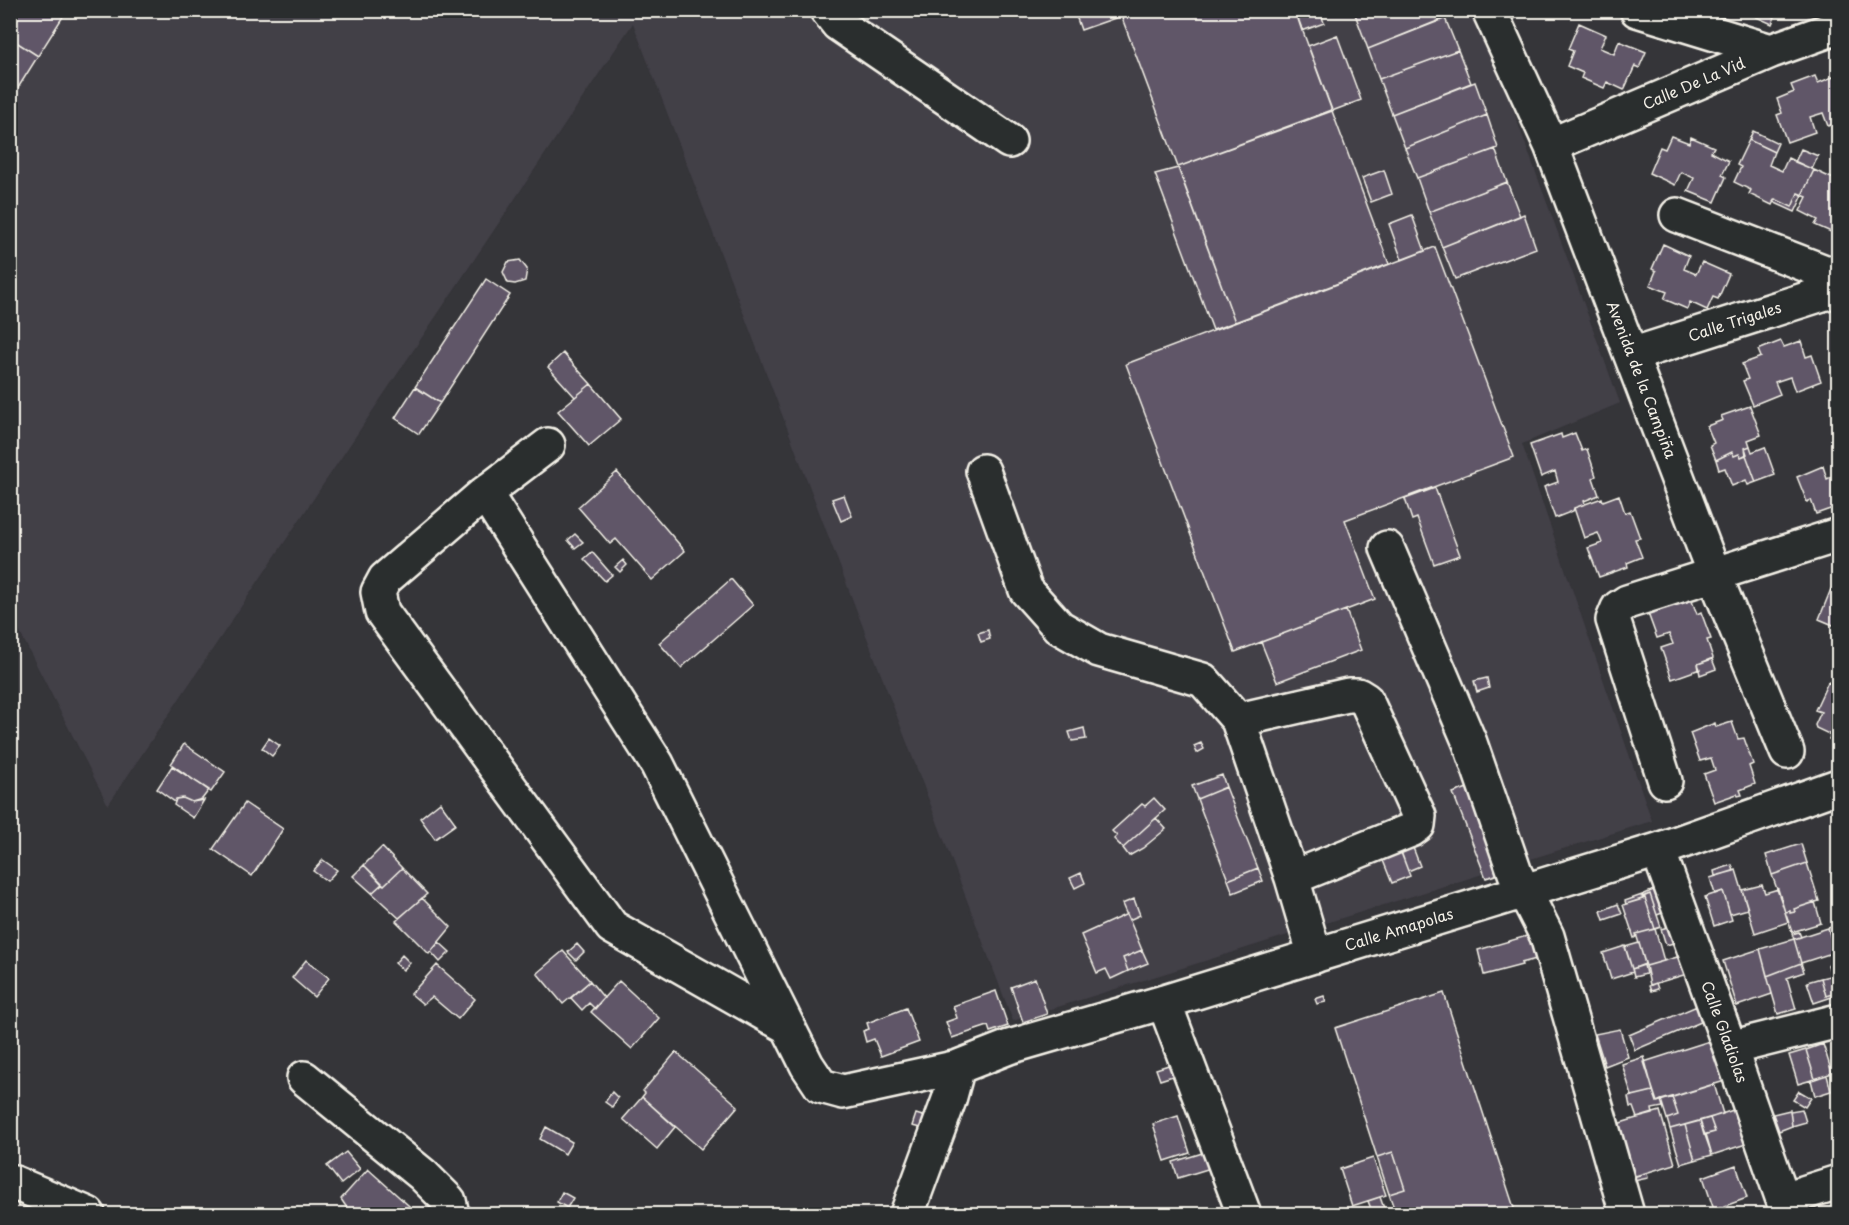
<svg xmlns="http://www.w3.org/2000/svg" width="1849" height="1225" viewBox="0 0 1849 1225" font-family="'Playpen Sans',sans-serif">
<style>
.built{fill:#423f47}
.building{fill:#605767;stroke:#f4f1e8;stroke-width:1.5}
.lines{fill:none;stroke-linecap:round;stroke-linejoin:round}
.minor-casing{stroke:#f4f1e8;stroke-width:38}
.highway-casing{stroke:#f4f1e8;stroke-width:38}
.minor{stroke:#2a2d2e;stroke-width:33}
.highway{stroke:#2a2d2e;stroke-width:33}
.labels{text-anchor:middle;stroke-width:4.5;stroke-linejoin:round;paint-order:stroke}
.street-label{font-size:15px;fill:#f4f1e8;stroke:#2a2d2e}
</style>
<rect width="100%" height="100%" fill="#353539"/>
<filter id="ink" filterUnits="userSpaceOnUse"><feTurbulence type="fractalNoise" baseFrequency=".0167" numOctaves="2"/><feDisplacementMap in="SourceGraphic" scale="12" xChannelSelector="R" yChannelSelector="G"/><feConvolveMatrix kernelMatrix="1 2 1 2 8 2 1 2 1" color-interpolation-filters="sRGB"/></filter>
<g filter="url(#ink)">
<path class="built" d="M11,11H1477L1620,403L1522,444L1652,821L1013,1021L633,23L108,805L11,615Z"/>
<path class="building" d="M10,10H57L64,15L38,56L10,38Z
M1074,10H1119L1121,16L1081,30Z
M1119,10H1295L1332,110L1178,167Z
M1295,10H1320L1324,23L1302,31Z
M1363,10H1446L1449,17L1368,49L1355,14Z
M1757,10L1775,17L1772,24L1754,16Z
M1760,10H1778L1775,17Z
M1445,18L1458,50L1379,79L1368,49Z
M1579,23L1606,35L1600,48L1614,54L1619,41L1646,52L1639,68L1635,66L1624,90L1607,82L1604,88L1581,78L1583,73L1567,66L1573,51L1568,49Z
M1337,35L1361,100L1332,111L1308,46Z
M10,38L38,56L11,99L10,98Z
M1458,50L1471,83L1392,114L1379,79Z
M1815,76L1818,83L1835,76L1838,86V122L1828,126L1823,113L1810,117L1815,132L1787,142L1777,115L1782,113L1777,99L1794,92L1791,85Z
M1475,82L1487,115L1405,148L1392,114Z
M1332,111L1389,264L1235,322L1178,167Z
M1487,115L1498,148L1417,178L1405,148Z
M1753,131L1778,143L1774,152L1749,140Z
M1671,136L1689,143L1691,137L1714,147L1711,152L1729,161L1722,175L1726,177L1715,202L1688,191L1694,178L1681,172L1675,185L1649,173L1660,147L1665,149Z
M1749,140L1774,152L1769,165L1782,171L1788,158L1814,170L1802,195L1798,193L1792,207L1775,199L1772,205L1749,194L1751,190L1734,182L1741,167L1737,165Z
M1495,149L1507,182L1429,212L1417,178Z
M1801,149L1818,156L1812,169L1795,162Z
M1178,168L1235,322L1213,330L1155,174Z
M1384,170L1392,194L1371,202L1362,178Z
M1814,170L1838,181L1835,195L1838,197V235L1815,225L1818,220L1800,211L1807,197L1802,195Z
M1507,182L1520,216L1442,247L1429,212Z
M1798,193L1803,195L1795,212L1773,202L1775,199L1792,207Z
M1524,214L1536,248L1455,279L1442,247Z
M1412,215L1425,251L1402,260L1389,224Z
M1663,244L1689,256L1684,269L1696,274L1702,262L1729,274L1718,299L1713,297L1707,310L1690,302L1687,309L1664,299L1667,292L1650,285L1656,271L1652,269Z
M1435,247L1514,457L1345,520L1375,599L1235,652L1126,364Z
M520,260L527,269L525,281L515,284L508,283L503,272L508,262Z
M486,279L510,295L440,403L415,387Z
M1781,341L1784,347L1801,341L1806,357L1812,355L1821,381L1795,391L1790,377L1775,382L1780,394L1753,405L1743,381L1748,379L1742,364L1761,357L1758,350Z
M563,353L591,384L575,397L548,367Z
M591,384L621,419L589,446L558,411Z
M415,387L440,403L419,434L395,418Z
M1750,406L1761,435L1748,440L1750,446L1745,448L1747,454L1741,457L1739,454L1734,456L1732,452L1716,460L1710,445L1714,443L1707,426L1723,420L1721,416Z
M1575,433L1582,451L1587,449L1596,476L1593,478L1599,495L1584,501L1585,504L1574,508L1573,511L1555,518L1544,487L1558,482L1555,471L1541,477L1530,445L1561,434L1562,438Z
M1750,446L1752,452L1765,447L1775,475L1756,482L1746,455L1745,448Z
M1732,452L1734,456L1739,454L1741,457L1746,455L1756,482L1748,485L1746,480L1732,486L1725,468L1719,470L1716,460Z
M1823,466L1827,479L1838,474V512L1835,514L1833,508L1816,514L1811,500L1807,502L1797,477Z
M617,472L685,551L652,580L616,539L610,544L578,507Z
M1435,488L1460,555L1434,564L1417,518L1412,520L1405,499Z
M844,495L852,516L841,521L832,499Z
M1619,495L1625,513L1630,511L1640,538L1635,539L1642,557L1627,563L1628,567L1599,577L1588,548L1602,543L1598,533L1584,538L1574,508L1602,498L1603,501Z
M575,534L583,542L575,548L568,540Z
M592,552L612,575L605,581L584,559Z
M623,560L627,565L620,572L615,567Z
M731,579L753,605L681,668L659,643Z
M1838,588V627L1819,619L1831,589L1837,592Z
M1690,596L1697,614L1701,612L1711,639L1707,640L1713,658L1698,664L1700,669L1672,679L1661,648L1673,644L1669,634L1657,638L1646,608Z
M1346,610L1361,650L1277,682L1261,642Z
M988,630L990,639L981,642L978,633Z
M1712,659L1716,669L1700,675L1698,664Z
M1487,678L1489,688L1477,692L1474,681Z
M1828,682L1838,687V743L1829,739L1831,735L1816,728L1815,725L1821,712L1815,710Z
M1732,722L1738,739L1744,738L1753,764L1749,766L1755,784L1740,790L1742,795L1738,796L1737,794L1714,802L1704,774L1715,770L1711,758L1700,761L1690,733L1715,723L1716,727Z
M1084,728L1086,739L1072,741L1069,732Z
M269,738L280,746L272,756L262,748Z
M1201,743L1204,749L1197,753L1194,746Z
M184,744L225,772L211,792L171,764Z
M172,766L209,790L202,799L192,802L183,798L176,799L175,802L157,789Z
M1222,775L1226,787L1197,799L1192,786Z
M1482,783L1511,870L1486,878L1453,793Z
M1226,787L1258,868L1228,880L1197,799Z
M183,798L192,802L204,800L193,818L174,805L176,799Z
M1154,798L1165,810L1123,848L1114,839L1117,836L1112,831L1142,804L1145,806Z
M440,802L456,824L435,839L420,818Z
M245,803L283,829L252,876L213,849Z
M1156,818L1166,829L1143,848L1129,856L1123,848Z
M1801,844L1807,863L1772,875L1766,855Z
M1412,845L1420,866L1408,871L1400,849Z
M382,847L402,868L384,885L364,865Z
M1400,850L1410,876L1392,883L1382,858Z
M323,860L337,870L327,881L313,871Z
M1807,863L1819,901L1794,909L1795,912L1790,913V911L1785,912L1772,875Z
M364,865L382,884L372,893L353,876Z
M1732,865L1734,871L1715,876L1714,871Z
M402,868L427,894L399,918L372,893L382,884L384,885Z
M1258,868L1263,881L1233,893L1228,880Z
M1736,870L1748,909L1730,914L1723,891L1715,894L1710,878Z
M1081,873L1085,883L1075,888L1070,878Z
M1762,885L1765,893L1778,889L1788,922L1755,933L1742,890Z
M1658,888L1665,912L1657,915L1650,894L1643,897L1642,895Z
M1723,891L1732,920L1714,926L1705,897Z
M1650,894L1661,927L1655,929L1645,898L1642,897Z
M1642,895L1643,899L1626,904L1625,901Z
M422,898L451,927L429,954L396,921Z
M1645,898L1655,929L1636,934L1637,936L1634,938L1623,905Z
M1134,899L1140,915L1129,920L1122,904Z
M1815,902L1821,923L1792,932L1785,912L1790,911V913L1795,912L1794,909Z
M1618,904L1622,914L1604,920L1601,911Z
M1127,914L1142,950L1123,958L1128,971L1111,979L1106,969L1097,973L1081,935Z
M1838,925V965L1828,928Z
M1671,926L1677,942L1666,945L1661,929Z
M1828,928L1835,952L1801,963L1794,939Z
M1655,929L1664,961L1646,966L1636,934Z
M1799,932L1801,937L1794,939L1792,934Z
M1534,934L1544,957L1521,963L1522,965L1484,975L1478,950Z
M1794,939L1801,963L1767,976L1760,949Z
M439,942L450,952L440,962L431,952Z
M1639,943L1645,964L1632,969L1625,947Z
M577,944L584,952L576,960L568,952Z
M1625,946L1633,972L1611,979L1603,953Z
M1760,949L1772,994L1737,1006L1723,961Z
M1142,950L1148,963L1128,971L1123,958Z
M563,951L590,981L563,1004L537,973Z
M402,955L410,963L403,970L395,963Z
M1681,956L1687,974L1650,985L1646,966Z
M306,960L329,978L314,997L292,978Z
M1838,962V972L1831,974L1828,965Z
M1801,963L1804,972L1787,978L1796,1009L1778,1014L1767,976Z
M437,965L475,999L458,1019L432,997L423,1004L411,994Z
M1644,965L1646,974L1634,977L1632,969Z
M1838,974V992L1826,996L1821,978Z
M1035,978L1047,1014L1023,1022L1011,987Z
M1821,978L1826,996L1838,992V995L1814,1003L1807,982Z
M590,981L604,998L595,1009L589,1003L582,1010L571,998Z
M619,981L659,1018L632,1049L591,1012Z
M1656,983L1658,989L1651,991L1649,986Z
M996,991L1008,1026L990,1032L988,1026L952,1038L946,1022L957,1018L953,1006Z
M1444,993L1516,1214H1396L1389,1194L1405,1189L1393,1152L1377,1157L1335,1028Z
M1324,996L1326,1002L1317,1004L1315,999Z
M1697,1006L1701,1022L1635,1050L1629,1035Z
M906,1008L919,1042L881,1056L874,1039L866,1042L863,1031L869,1029L867,1023Z
M1620,1029L1628,1057L1605,1066L1595,1034Z
M1716,1039L1728,1080L1657,1102L1644,1062Z
M1823,1044L1832,1073L1815,1079L1806,1050Z
M1806,1050L1815,1079L1798,1084L1789,1055Z
M676,1052L738,1106L701,1149L642,1097L645,1093L643,1091Z
M1644,1057L1653,1091L1632,1096L1622,1064Z
M1178,1062L1182,1073L1160,1080L1156,1069Z
M1827,1075L1831,1091L1815,1096L1811,1080Z
M1714,1084L1723,1114L1670,1129L1667,1119L1678,1115L1672,1097Z
M1653,1091L1657,1102L1661,1100L1663,1107L1652,1109L1653,1114L1637,1118L1633,1107H1630L1628,1097Z
M1799,1091L1811,1098L1805,1107L1793,1100Z
M612,1092L618,1098L612,1107L605,1102Z
M642,1097L675,1127L657,1149L623,1119Z
M1672,1097L1678,1115L1667,1119L1661,1100Z
M1736,1109L1746,1144L1712,1155L1706,1134L1715,1132L1710,1118Z
M1802,1109L1806,1122L1792,1126L1790,1111Z
M1790,1110L1792,1126L1779,1131L1773,1114Z
M1660,1111L1675,1164L1622,1180L1607,1127Z
M916,1114L929,1118L925,1129L912,1126Z
M1178,1116L1190,1153L1165,1161L1153,1124Z
M1710,1118L1715,1132L1704,1135L1700,1121Z
M1700,1121L1712,1155L1695,1160L1685,1125Z
M1685,1125L1695,1160L1681,1164L1670,1129Z
M546,1127L572,1142L565,1154L540,1139Z
M1209,1151L1214,1167L1178,1178L1173,1162Z
M346,1152L360,1169L341,1184L327,1166Z
M1393,1152L1405,1189L1389,1194L1377,1157Z
M1373,1158L1386,1195L1352,1206L1340,1169Z
M1736,1165L1747,1198L1714,1210L1703,1177Z
M368,1169L418,1214H351L341,1199Z
M1647,1173L1648,1178L1629,1182L1622,1180Z
M562,1192L573,1198L567,1208L557,1202Z
M1380,1197L1386,1214H1373L1368,1201Z"/>
<g class="lines">
<defs>
<path id="minor" d="M827,10L838,24L1009,141
M1489,10L1551,145L1714,574L1787,752
M1637,10L1771,51
M1551,145L1771,51L1838,27
M1677,215L1838,277
M1631,355L1838,289
M548,445L485,493L385,579L378,592L382,612L612,927L788,1027
M983,471L1026,590L1059,627L1099,650L1203,680L1238,720L1292,878L1315,956
M485,493L657,764L807,1065L821,1086L843,1092L958,1067L1009,1047L1164,1002L1658,850L1838,786
M1387,548L1470,743L1515,873L1547,936L1627,1214
M1238,720L1348,695H1358L1366,700L1419,816L1418,825L1411,830L1292,878
M1665,781L1613,620L1618,608L1627,602L1838,535
M1658,850L1730,1048L1788,1214
M1164,1002L1244,1214
M1730,1048L1838,1021
M304,1078L423,1175L449,1201L452,1214
M1784,1199L1838,1182
M907,1214L949,1100L958,1067"/>
<path id="highway" d="M10,1181L88,1214"/>
</defs>
<use href="#minor" class="minor-casing"/>
<use href="#highway" class="highway-casing"/>
<use href="#minor" class="minor"/>
<use href="#highway" class="highway"/>
</g>
</g>
<g class="labels">
<g class="street-label">
<text transform="translate(1694 84) rotate(-23)" y="5">Calle De La Vid</text>
<text transform="translate(1735 322) rotate(-18)" y="5">Calle Trigales</text>
<text transform="translate(1641 380) rotate(69)" y="5">Avenida de la Campiña</text>
<text transform="translate(1399 930) rotate(-17)" y="5">Calle Amapolas</text>
<text transform="translate(1724 1032) rotate(70)" y="5">Calle Gladiolas</text>
</g>
</g>
<rect width="1849" height="1225" fill="none" stroke="#2a2d2e" stroke-width="36"/>
<rect x="18" y="18" width="1813" height="1189" fill="none" stroke="#f4f1e8" stroke-width="2" filter="url(#ink)"/>
</svg>
